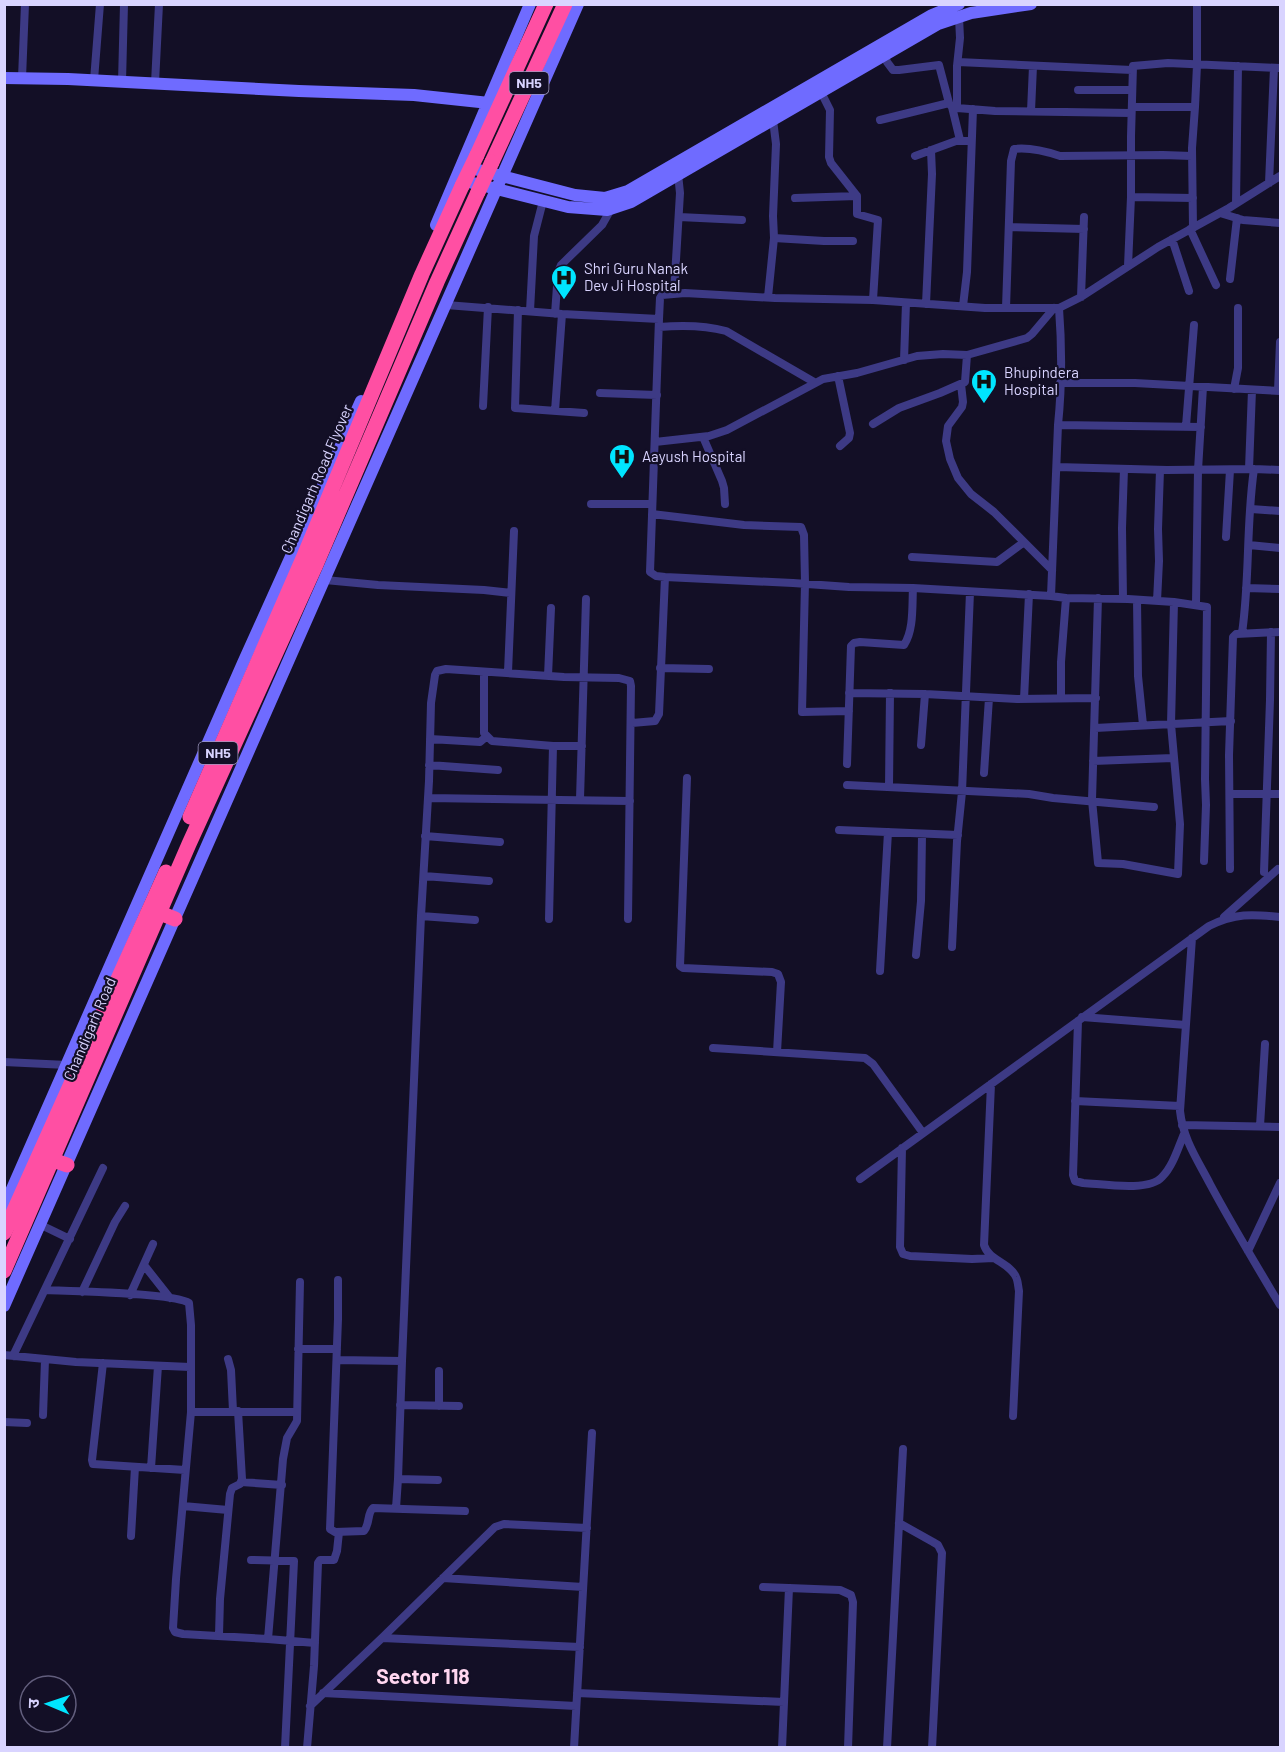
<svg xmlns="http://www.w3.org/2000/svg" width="1285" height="1752" viewBox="0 0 1285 1752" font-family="Barlow,'Noto Sans Devanagari',sans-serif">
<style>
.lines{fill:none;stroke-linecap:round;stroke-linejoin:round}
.street{stroke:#3d3a85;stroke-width:8}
.secondary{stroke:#6f6bff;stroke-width:12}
.highway{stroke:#ff4fa3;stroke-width:15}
.highway-bridge{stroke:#ff4fa3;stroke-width:15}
.labels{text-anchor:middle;stroke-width:4.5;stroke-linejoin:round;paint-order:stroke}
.shield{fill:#130f26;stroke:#9e99be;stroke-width:1.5}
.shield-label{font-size:14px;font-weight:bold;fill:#d9d4ff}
.poi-label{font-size:15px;fill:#d9d4ff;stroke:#130f26;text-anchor:start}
.street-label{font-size:15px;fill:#d9d4ff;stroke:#130f26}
.district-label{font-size:21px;font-weight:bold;fill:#ffd6f0;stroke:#130f26}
</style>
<rect width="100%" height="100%" fill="#130f26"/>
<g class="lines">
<path class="street" d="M959,17L960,38L957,66V108L995,111L1131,113
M885,55L887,62L893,70H899L939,65L949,103L952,107L957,108
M958,62L1132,70
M22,78L25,4
M94,80L100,4
M122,82L124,4
M155,83L159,4
M1078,90H1132
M821,92L830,110L829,157L831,163L857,196V214L878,220L873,300
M952,107L960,140
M1132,107H1195L1197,65V4
M1031,111L1033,66
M880,120L949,103
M915,156L956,141H971
M1269,183L1274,68
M1131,197L1193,198
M795,198L857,196
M1236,203L1238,66
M1220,213L1243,220L1280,223
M679,217L742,220
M1010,227L1084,229
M1193,228L1192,148L1195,107
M1190,229L1216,285
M774,238L824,241H853
M1172,239L1189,291
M1128,266L1131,197V136L1133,66L1168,63L1280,68
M1230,279L1237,218
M674,293L680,193L678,174
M768,297L774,238L773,216L776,144L773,120
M1081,297L1084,217
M926,304L932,174L931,150
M446,305L562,314L659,319
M963,306L967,272L973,109
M1006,308L1011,161L1014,149C1030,147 1045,151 1060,156L1163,155L1192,156
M1059,308C1062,347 1062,386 1058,425L1051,596L913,588L849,587L793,583L665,577L656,576L650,572L659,319L660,298L662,295L685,293L775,298L873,300L985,308H1059L1081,297L1158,247L1229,208L1280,176
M518,310L515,408L584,413
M530,311L534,236L543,201
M555,314L558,272L561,265L602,225L611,209
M659,327C682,325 704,325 726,331L814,382
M904,360L906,303
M838,376L850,433L849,438L840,446
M1060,383H1135L1280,391
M961,384L963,402L962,407L948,426L946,441L950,459L958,478L971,494L994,512L1052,570
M1234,389L1238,368V308
M1278,391L1280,342
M600,393L657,395
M483,406L488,307
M555,411L562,314
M873,424L899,408L940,393L965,382L967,355
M1058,425L1201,427
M1186,426L1194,325
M703,437L722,481L724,488L725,504
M655,442L709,436L727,430L823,379L857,373L917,356L943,354L967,355L1027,338L1032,334L1054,308
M1057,467L1167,470L1254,469L1280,470
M1249,469L1252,390
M591,504H652
M1251,509L1280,511
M652,514L744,525L801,527L804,535L805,583L802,712L849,711
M1226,537L1230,470
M1249,545L1280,548
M912,557L997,562L1024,542
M325,580L378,585L484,590L511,593
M1246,588L1280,589
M1051,596L1066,598L1061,662V698
M1066,598L1128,599L1174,602L1207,607L1205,779L1206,805L1204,861
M1098,598L1092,800L1098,863L1123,864L1178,874L1180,824L1171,724L1174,602
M1123,599L1122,528L1124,469
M1137,600L1138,676L1143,725
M1157,601L1159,561L1158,529L1160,470
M1196,604L1198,470L1203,387
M1242,633C1250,579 1246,523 1254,469
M660,668L709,669
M484,672V733L492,741L553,746H582
M508,672L514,531
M548,676L551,608
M849,693L925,694L1017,699L1096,698
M1024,699L1029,594
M632,723L655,721L659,714L665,577
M1095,728L1231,721
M430,739L480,742L487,736
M921,745L925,694
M1093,761L1173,758
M847,764L851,646L854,643L860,642L904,645C914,630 912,606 913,588
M429,765L498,770
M984,773L989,698
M687,778L680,966L683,968L772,972L778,974L781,982L777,1052
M847,785L1029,794L1053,798L1154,807
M889,787L890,693
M1230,794H1280
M428,798L630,801
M580,799L586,599
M839,830L958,835
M425,836L500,842
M1230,869L1229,755L1233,637L1236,634L1280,632
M1264,872L1270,700L1271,632
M424,876L489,881
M421,916L475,920
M1224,917L1278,869
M549,919L553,746
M1192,938L1180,1111C1183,1139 1197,1159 1210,1184C1232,1225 1256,1265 1280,1305
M952,947L957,841L962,792L970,592
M916,955L921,901L922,835
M880,971L888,832
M1082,1017L1186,1025
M1078,1021L1073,1175L1075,1181L1083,1183C1103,1184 1149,1192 1162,1177C1173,1166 1178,1148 1184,1134
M713,1048L865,1058L873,1064L923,1133
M4,1062L67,1065
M991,1084L984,1245C989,1261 1009,1262 1016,1277C1018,1281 1018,1286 1019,1291L1013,1416
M1075,1101L1180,1106
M1182,1125L1280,1127
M1260,1126L1265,1044
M902,1148L900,1247L903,1254L910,1256L972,1259L994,1258
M860,1179L1209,926C1235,913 1252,914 1280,917
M41,1225L70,1239
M1248,1251L1280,1183
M144,1265L170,1298
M338,1280V1319L330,1529L335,1532L364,1531C370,1524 367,1513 373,1508L465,1511
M45,1290C69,1291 176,1293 189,1303L191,1325V1412L176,1579L173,1628L175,1632L183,1634L268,1639L283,1459L287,1438L297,1421L300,1282
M82,1292L115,1222L125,1206
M130,1295L153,1244
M298,1349H337
M4,1355L76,1362L190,1367
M13,1356L103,1168
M228,1359L231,1370L233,1411
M337,1360L402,1361L398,1479L438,1480
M402,1361L421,916L429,781L431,703L435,675L437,671L446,669L564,677L619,678L630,681L631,686L628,919
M103,1363L92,1460L93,1464L185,1470
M400,1405L459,1406
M439,1406V1371
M191,1412H297
M43,1415L45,1360
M4,1422L27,1423
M151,1468L158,1366
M241,1482L282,1485
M183,1506L228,1510
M396,1508L398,1479
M899,1523L933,1542L938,1545L942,1553L932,1748
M131,1536L135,1467
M251,1560L294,1561L285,1748
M443,1578L583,1587
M763,1587L840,1590L851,1595L853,1602L848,1748
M219,1635L220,1599L230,1494L232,1488L240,1484L242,1479L238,1411
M382,1638L580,1647
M268,1639L315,1643
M323,1693L576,1706
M577,1693L784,1702
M310,1706L382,1638L495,1527L504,1524L587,1528
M307,1748L314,1666L318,1563L320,1560H334L337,1551L339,1532
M574,1748L592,1433
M782,1748L789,1588
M887,1748L903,1449"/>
<path class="secondary" d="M4,78L68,79L299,91L414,95L489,103
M463,166L575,195L605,198L628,191L932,15L959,4
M457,179L568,207L607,210L631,202L938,24L971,13L1031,4
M436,225L530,4
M4,1207L243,663L361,401
M4,1306L578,4"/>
<path class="highway" d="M477,155L546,4
M492,162L565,4
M190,817L304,556L422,274L462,186
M160,913L175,919
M53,1160L67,1165
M4,1233L166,872
M4,1271L189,844L315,567L437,282L478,192"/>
<path class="highway-bridge" d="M462,186L477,155
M478,192L492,162"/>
</g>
<defs>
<symbol id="hospital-pin" viewBox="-11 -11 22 30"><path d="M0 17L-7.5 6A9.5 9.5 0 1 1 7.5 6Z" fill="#00e5ff" stroke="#130f26"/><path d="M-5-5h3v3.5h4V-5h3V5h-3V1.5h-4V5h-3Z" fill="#111"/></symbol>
</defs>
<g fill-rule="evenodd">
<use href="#hospital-pin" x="549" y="263" width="30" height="40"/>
<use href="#hospital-pin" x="969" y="367" width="30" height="40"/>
<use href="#hospital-pin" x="607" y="442" width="30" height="40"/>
</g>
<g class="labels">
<g class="shield">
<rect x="509.5" y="72" width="39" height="22" rx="4.5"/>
<rect x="198.5" y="742" width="39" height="22" rx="4.5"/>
</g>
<g class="shield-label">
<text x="529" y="88">NH5</text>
<text x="218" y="758">NH5</text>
</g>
<g class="poi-label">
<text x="584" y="274">Shri Guru Nanak<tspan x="584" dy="17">Dev Ji Hospital</tspan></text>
<text x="1004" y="378">Bhupindera<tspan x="1004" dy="17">Hospital</tspan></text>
<text x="642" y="462">Aayush Hospital</text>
</g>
<g class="street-label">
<text transform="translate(317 479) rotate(-67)" y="5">Chandigarh Road Flyover</text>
<text transform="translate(90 1029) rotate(-67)" y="5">Chandigarh Road</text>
</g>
<g class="district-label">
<text x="423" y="1684">Sector 118</text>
</g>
</g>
<rect width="1285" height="1752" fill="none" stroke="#d9d4ff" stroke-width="12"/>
<g transform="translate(48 1704) rotate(272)"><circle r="28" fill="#130f26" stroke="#625e7d" stroke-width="1.5"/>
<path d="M0-4.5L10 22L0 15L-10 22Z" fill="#00e5ff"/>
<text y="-9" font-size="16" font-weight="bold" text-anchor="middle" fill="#d9d4ff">उ</text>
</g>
</svg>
